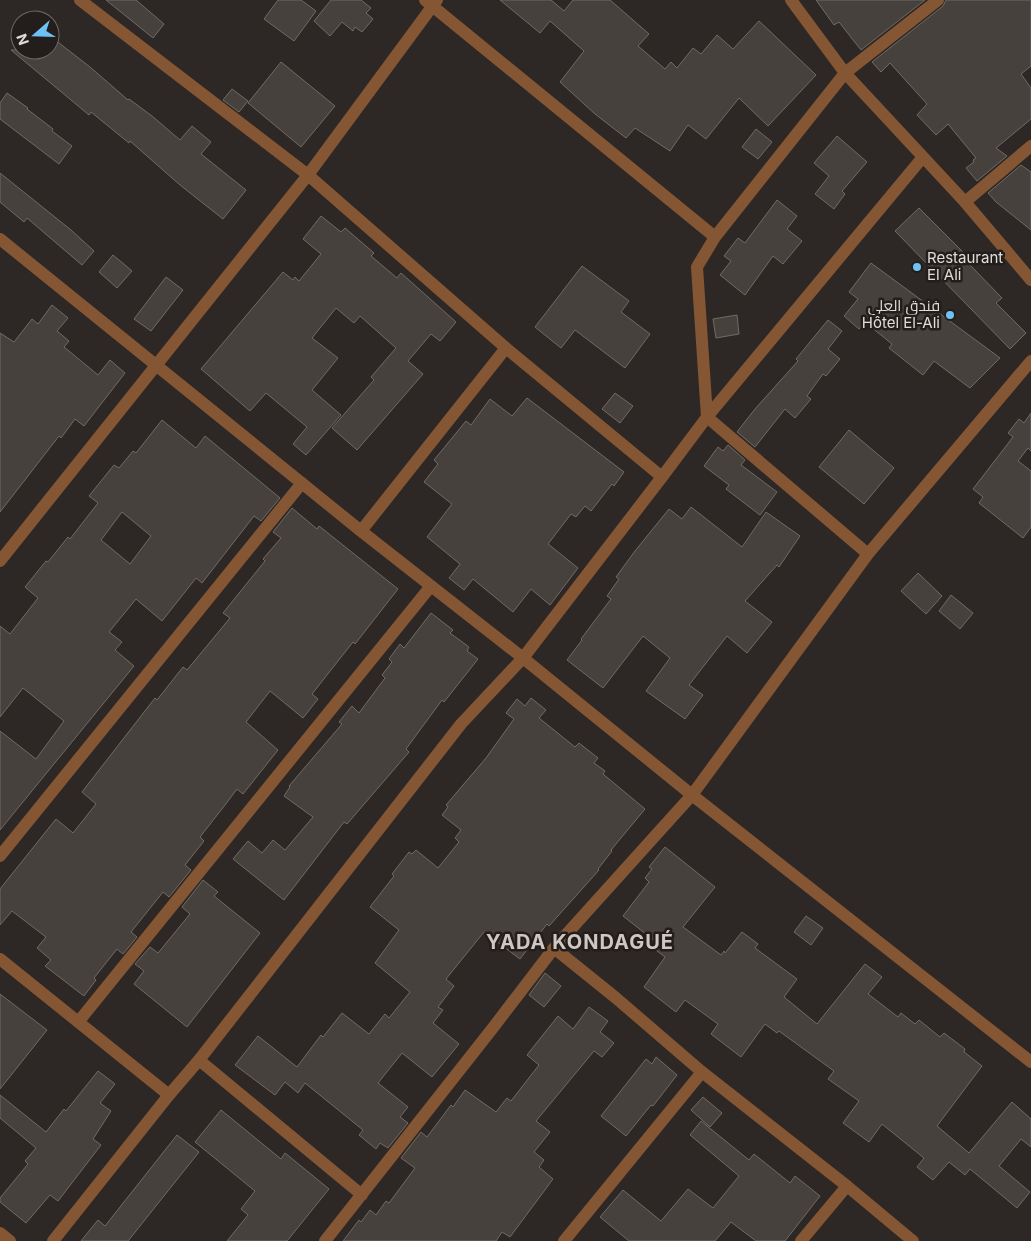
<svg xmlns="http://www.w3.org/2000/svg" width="1031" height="1241" viewBox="0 0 1031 1241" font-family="Inter,Cairo,sans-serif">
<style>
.building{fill:#46413d;stroke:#716b67;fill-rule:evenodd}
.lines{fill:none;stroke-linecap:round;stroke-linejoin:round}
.minor{stroke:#855634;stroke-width:12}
.poi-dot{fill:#6ec2f3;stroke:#231e1b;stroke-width:2}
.labels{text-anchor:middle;stroke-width:5;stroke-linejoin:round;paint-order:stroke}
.poi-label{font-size:15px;fill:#e0dcda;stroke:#231e1b;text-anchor:start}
.district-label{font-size:20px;font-weight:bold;letter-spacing:1px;fill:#cec7c2;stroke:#231e1b}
</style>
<rect width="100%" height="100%" fill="#2d2825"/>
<path class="building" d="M106,0H136L164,24L153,38Z
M278,0H301L316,11L294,41L264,19Z
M331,0H361L371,8L366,13L373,19L362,32L355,27L353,31L342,22L330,36L314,21Z
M500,0H551L564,11L573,0H610L649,34L638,46L665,69L671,62L677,68L693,48L701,54L717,35L733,49L759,21L816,75L768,126L739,98L706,139L688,125L670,151L635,128L626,138L595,114L560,82L584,51L550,21L540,33Z
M816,0H925L861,50L839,22L834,25Z
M946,0H1031V66L1021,74L1031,88V119L996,148L1007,156L977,181L966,168L974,162L973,160L976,158L948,124L936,135L917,115L927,104L890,63L881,72L872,62L943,6Z
M50,36L90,67L128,100L129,99L152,116L180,140L192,126L211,142L201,154L246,190L223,219L180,185L130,141L129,143L91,112L89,115L11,50H50Z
M281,62L335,106L301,147L248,103Z
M232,89L248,101L239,112L223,100Z
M7,93L28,108L27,109L53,129L52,131L72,146L59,164L0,119V103Z
M756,129L772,142L758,159L742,147Z
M837,136L867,162L842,191L845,194L834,209L815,194L829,176L814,163Z
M1021,165L1031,172V230L996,202L988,193Z
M0,173L71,230L94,251L82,265L27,218L24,222L0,202Z
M777,200L797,216L787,229L802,241L783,264L773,256L745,295L720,275L731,261L724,256L738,238L745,243Z
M919,208L973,262L970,265L1002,298L996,303L1026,333L1010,349L895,231Z
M321,216L341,232L345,228L374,253L371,256L397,278L401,273L456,322L440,341L431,334L408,361L423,374L357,450L332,428L374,380L371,377L396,348L360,316L354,323L336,308L312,338L338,358L312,390L341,415L306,455L293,444L307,427L266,393L250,411L201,369L283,272L293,280L295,277L299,281L321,254L303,239Z
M113,255L132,271L117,288L99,272Z
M871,263L1000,358L970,388L934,361L923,375L889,348L892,344L865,322L859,329L844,316L858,299L849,292Z
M582,266L629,301L621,312L650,334L625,368L575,330L561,348L535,327Z
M166,277L183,290L151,331L134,319Z
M52,305L68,318L57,331L69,341L64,347L98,375L110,360L125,373L84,426L75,419L61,438L59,436L0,512V333L14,342L32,319L38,324Z
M737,315L739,334L716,338L713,319Z
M828,320L842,331L828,349L840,359L826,376L823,374L807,396L811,399L795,418L785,409L755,447L737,432L755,409L798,361L796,359Z
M615,393L633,406L620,423L602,409Z
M527,398L624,472L614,486L612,484L591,511L585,506L576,517L571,514L548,544L578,568L550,605L531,589L513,612L473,579L464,590L449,578L460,564L427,537L452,504L424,482L438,464L434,460L466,421L471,425L490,399L512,416Z
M1031,413V451L1028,448L1018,461L1031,471V527L1023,538L979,503L983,497L973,489L1013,437L1008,433L1019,419L1024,423Z
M162,420L196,448L205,436L280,498L261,521L254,516L202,583L196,578L162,621L136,599L109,632L122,642L115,650L134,666L0,830V731L36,759L64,721L23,688L0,717V626L10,634L38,598L25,587L46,561L48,562L68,537L70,539L98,503L89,496L114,465L119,468L133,451L136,453ZM122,512L151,536L130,564L101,540Z
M849,430L894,468L864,504L819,467Z
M728,445L745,460L741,465L777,492L760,515L726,489L729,485L704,466L718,447L723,451Z
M691,507L742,547L766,512L800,536L779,567L777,565L745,601L772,622L747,653L727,636L689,685L703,695L685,719L646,691L670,658L643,636L603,688L567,660L582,640L581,639L611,599L607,596L619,579L616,577L635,551L669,509L682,519Z
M292,508L317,529L319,526L398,589L355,644L353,642L312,694L318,699L303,718L270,691L246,722L278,750L243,794L237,789L225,805L200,837L204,841L185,865L191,870L169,897L163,892L131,932L137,937L123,954L117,949L94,978L96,980L84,996L45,966L51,960L37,948L46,937L12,911L0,925V889L56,819L73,833L96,804L82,792L155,698L157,700L183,667L187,670L230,618L223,613L265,561L263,559L281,538L273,532Z
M918,573L942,596L926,614L901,591Z
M951,595L973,613L960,629L939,611Z
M431,613L453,630L450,633L469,647L467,651L478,659L444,702L442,700L406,749L409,752L347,824L344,822L284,900L233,859L248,841L262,853L273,840L285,850L313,817L284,796L290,787L289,786L342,724L339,722L352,706L359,713L385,678L382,675L392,662L389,659L400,644L404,648Z
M531,698L546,710L539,718L575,747L579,743L598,758L594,763L605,771L603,774L645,809L611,850L612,851L598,869L599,870L549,926L547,924L520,959L484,932L446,979L454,986L438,1007L443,1010L433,1023L459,1044L432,1077L402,1053L378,1083L408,1107L400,1117L408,1123L388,1148L380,1143L376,1149L359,1135L363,1130L305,1083L298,1093L285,1082L275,1095L235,1065L258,1036L297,1067L321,1035L323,1037L342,1013L369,1034L385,1014L389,1018L410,992L375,963L399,930L370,907L394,876L392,874L409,852L412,854L416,850L438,868L459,842L455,838L461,830L442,815L448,807L446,805L486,758L514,719L506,713L517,699L525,706Z
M665,847L715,887L683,927L721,955L724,951L725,953L742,932L758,944L755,948L797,979L784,997L817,1024L865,964L882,977L868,994L898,1017L901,1013L915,1024L919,1020L940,1037L944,1033L965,1049L964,1052L982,1066L937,1126L969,1153L1012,1102L1031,1119V1147L1021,1139L999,1166L1030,1192L1017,1208L970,1169L965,1175L949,1162L933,1180L917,1167L924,1158L882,1124L869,1142L843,1123L859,1101L828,1079L834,1071L779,1031L777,1033L765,1024L741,1057L711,1034L718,1024L685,1000L676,1012L644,987L665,957L652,947L656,942L623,916L649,882L645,878L652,869L649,867Z
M203,880L218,892L214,896L260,933L187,1027L134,984L144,971L135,964L150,947L158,953L190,914L182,907Z
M806,916L823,928L811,945L794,932Z
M545,973L561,986L544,1007L529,995Z
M0,994L47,1030L0,1089Z
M589,1007L608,1021L600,1032L614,1043L602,1057L594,1051L536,1121L550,1132L534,1152L544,1160L539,1167L553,1179L510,1237L502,1232L496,1241H343L359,1220L361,1222L370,1210L376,1215L386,1201L389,1203L415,1168L401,1158L421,1132L427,1137L451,1105L453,1107L465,1090L496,1112L507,1098L511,1101L539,1065L527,1055L558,1016L573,1029Z
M656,1057L677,1075L653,1106L651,1105L626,1136L601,1116L646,1059L652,1064Z
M98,1071L115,1084L100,1103L111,1111L93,1139L101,1145L58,1201L50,1195L26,1223L0,1202V1198L28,1164L25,1161L36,1148L0,1118V1095L46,1132L64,1109L66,1111Z
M703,1097L722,1113L710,1127L691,1110Z
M221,1110L281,1159L285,1153L329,1189L287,1241H227L248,1215L241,1209L255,1191L195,1142Z
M701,1121L749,1160L754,1154L790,1183L795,1176L820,1196L785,1241H756L731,1222L715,1241H629L600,1217L623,1190L661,1221L688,1189L713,1208L739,1176L690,1135Z
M177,1135L199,1152L128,1241H81L98,1220L105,1226Z"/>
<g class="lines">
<path class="minor" d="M80,0L308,175L506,348L662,477
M425,0L715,237
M791,0L845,73L965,202L1031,280
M965,202L1031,146
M0,239L361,531L523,658L692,795L1031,1062
M361,531L506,348
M868,554L707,417L697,267L715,237L845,73L938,0
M0,561L308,175L437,0
M0,856L302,483
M554,948L616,998L702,1072L847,1186L913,1241
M0,959L169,1095
M79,1021L431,586
M199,1060L362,1195
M0,1233L10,1241
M53,1241L169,1095L199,1060L461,724L523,658L662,477L707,417L923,157
M325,1241L492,1029L554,948L692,795L868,554L1031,361
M564,1241L702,1072
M801,1241L847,1186"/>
</g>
<g class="poi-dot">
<circle cx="917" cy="267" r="5"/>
<circle cx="950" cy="315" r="5"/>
</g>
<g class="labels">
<g class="poi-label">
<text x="927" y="263">Restaurant<tspan x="927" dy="17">El Ali</tspan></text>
<text x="940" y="311" text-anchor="end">فندق العلي<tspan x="940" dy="17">Hôtel El-Ali</tspan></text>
</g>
<g class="district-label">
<text x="580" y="949">YADA KONDAGUÉ</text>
</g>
</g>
<g transform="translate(35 35) rotate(250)"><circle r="24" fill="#231e1b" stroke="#6f6a67"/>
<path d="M0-4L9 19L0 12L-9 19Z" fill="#6ec2f3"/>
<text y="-8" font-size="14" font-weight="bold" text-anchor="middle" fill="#e0dcda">N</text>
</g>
</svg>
